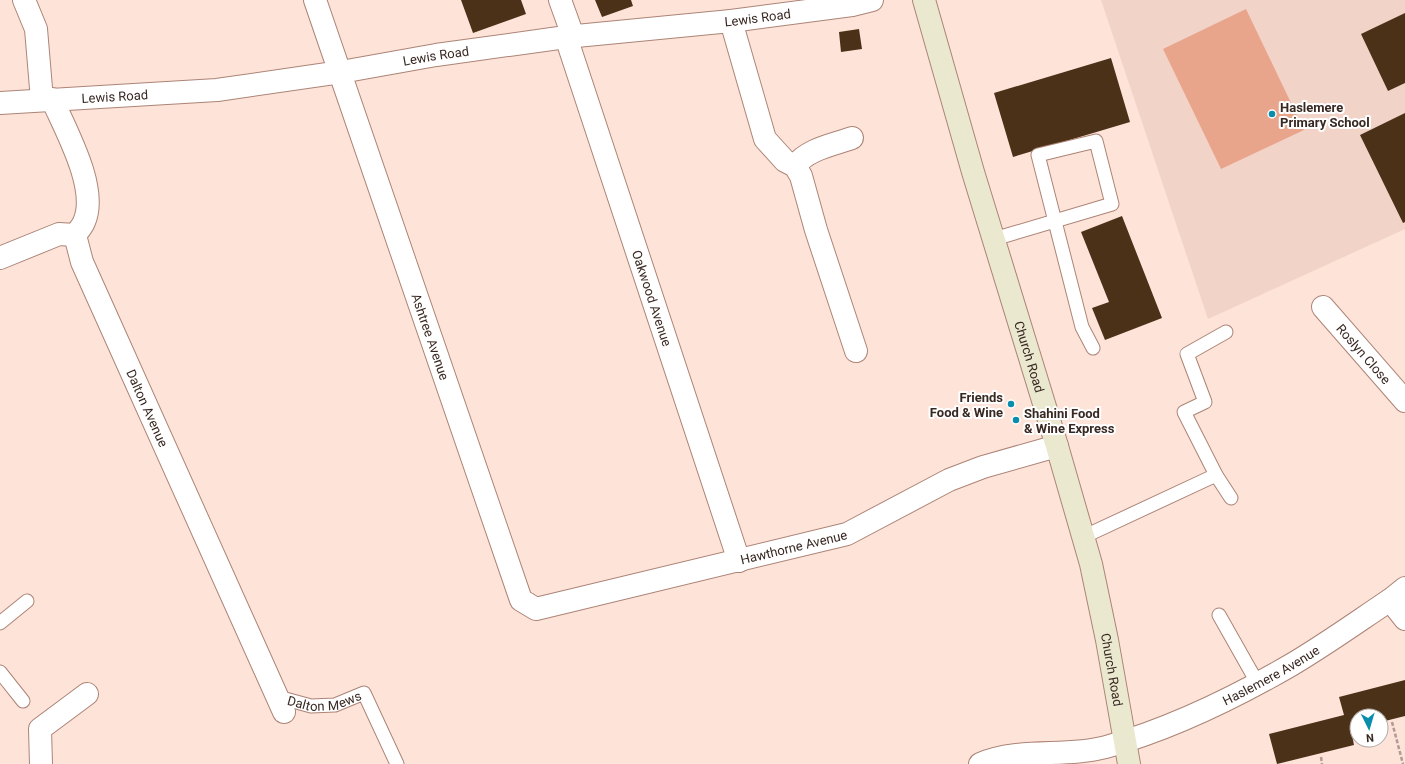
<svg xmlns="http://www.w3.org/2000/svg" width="1405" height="764" viewBox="0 0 1405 764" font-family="Roboto,sans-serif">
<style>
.built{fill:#f2d3c8}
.green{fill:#e9a58c}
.building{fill:#4c3119}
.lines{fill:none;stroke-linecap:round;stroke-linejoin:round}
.lane-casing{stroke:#ac8476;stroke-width:15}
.street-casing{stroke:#ac8476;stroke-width:24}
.secondary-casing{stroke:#ac8476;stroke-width:24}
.path{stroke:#b29b93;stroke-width:2.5;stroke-dasharray:4 2;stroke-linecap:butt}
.lane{stroke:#fff;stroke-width:13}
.street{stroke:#fff;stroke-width:22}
.secondary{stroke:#ebe8d0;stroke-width:22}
.poi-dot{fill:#088eac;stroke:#fff;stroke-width:1.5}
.labels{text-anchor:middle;stroke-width:4;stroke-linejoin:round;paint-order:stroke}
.street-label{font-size:13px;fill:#382822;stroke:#fff}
.poi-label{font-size:13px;font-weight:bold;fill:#382822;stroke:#fff;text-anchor:start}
</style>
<rect width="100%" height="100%" fill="#fee3d9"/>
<path class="built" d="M1101,0H1405V229L1208,319Z"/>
<path class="green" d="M1246,9L1304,130L1221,169L1163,49Z"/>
<path class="building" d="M461,0H521L526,14L473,33Z
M595,0H631L633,6L602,17Z
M1405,13V83L1388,91L1361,34Z
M859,29L862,49L841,52L839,32Z
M1111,58L1130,122L1013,157L994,93Z
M1405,113V222L1403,223L1360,135Z
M1122,216L1162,318L1105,340L1092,308L1109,302L1081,232Z
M1405,680V716L1381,722V716H1357V728L1351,730L1354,745L1277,764L1269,734L1344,715L1339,697Z"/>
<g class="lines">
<defs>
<g id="lane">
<path d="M994,239L1112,204L1096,141L1038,155L1082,327L1093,348"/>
<path d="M1226,332L1187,354L1205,402L1184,412L1216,475L1231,498"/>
<path d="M1083,537L1216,475"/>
<path d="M1219,615L1258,684"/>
<path d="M0,623L27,601"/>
<path d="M0,672L23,701"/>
<path id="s1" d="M278,697L311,706L335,705L364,693L397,764"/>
</g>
<g id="street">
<path d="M24,0L36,29L42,100"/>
<path id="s2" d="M315,0L521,600L536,609L847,534L949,480L983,467L1057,446"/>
<path d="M560,0L573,36"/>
<path d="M731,21L765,139L785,161L795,166L801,176L816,230L856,351"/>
<path id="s3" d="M566,37L739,561"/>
<path id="s4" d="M52,99C66,131 99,189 84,222C82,227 78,231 75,235L82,262L284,712"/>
<path id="s5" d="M0,103L217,90L341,72L436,55L566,37L731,21L852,5L872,0"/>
<path d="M795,166C807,149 833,145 852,138"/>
<path d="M0,258L59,234L75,235"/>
<path id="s6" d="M1323,307L1405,401"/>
<path d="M1390,600L1405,619"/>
<path d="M41,764L40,729L87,694"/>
<path id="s7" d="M980,764C1020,747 1065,758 1106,747C1170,729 1234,698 1291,665C1325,645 1357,622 1390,600L1405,588"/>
</g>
<g id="secondary">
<path id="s8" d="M924,0L973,172L1057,446L1091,564L1107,640L1129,764"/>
</g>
</defs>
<use href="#lane" class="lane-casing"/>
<use href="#street" class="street-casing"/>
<use href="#secondary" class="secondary-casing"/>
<path class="path" d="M1392,722L1403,764
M1321,757L1322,764"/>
<use href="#lane" class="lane"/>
<use href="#street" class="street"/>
<use href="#secondary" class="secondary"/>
</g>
<g class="poi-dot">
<circle cx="1272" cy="114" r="4"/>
<circle cx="1011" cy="404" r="4"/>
<circle cx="1016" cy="420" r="4"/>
</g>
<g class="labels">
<g class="street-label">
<text dy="5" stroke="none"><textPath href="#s5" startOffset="763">Lewis Road</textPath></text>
<text dy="5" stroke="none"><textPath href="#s5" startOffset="439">Lewis Road</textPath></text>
<text dy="5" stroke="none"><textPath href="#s5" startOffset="115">Lewis Road</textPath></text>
<text dy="5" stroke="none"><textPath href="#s3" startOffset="275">Oakwood Avenue</textPath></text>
<text dy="5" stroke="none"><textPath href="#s2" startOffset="356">Ashtree Avenue</textPath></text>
<text dy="5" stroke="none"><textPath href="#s6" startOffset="62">Roslyn Close</textPath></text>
<text dy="5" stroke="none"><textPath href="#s8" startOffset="372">Church Road</textPath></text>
<text dy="5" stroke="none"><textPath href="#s4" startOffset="334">Dalton Avenue</textPath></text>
<text dy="5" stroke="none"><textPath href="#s2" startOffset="917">Hawthorne Avenue</textPath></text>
<text dy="5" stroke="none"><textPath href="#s8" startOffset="696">Church Road</textPath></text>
<text dy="5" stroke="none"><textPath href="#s7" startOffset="308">Haslemere Avenue</textPath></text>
<text dy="5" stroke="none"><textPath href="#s1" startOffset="48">Dalton Mews</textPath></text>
</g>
<g class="poi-label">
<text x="1280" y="112">Haslemere<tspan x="1280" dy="15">Primary School</tspan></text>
<text x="1003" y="402" text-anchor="end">Friends<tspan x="1003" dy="15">Food &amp; Wine</tspan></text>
<text x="1024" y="418">Shahini Food<tspan x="1024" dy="15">&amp; Wine Express</tspan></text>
</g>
</g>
<g transform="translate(1369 728) rotate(175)"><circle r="19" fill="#ffffff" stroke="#afa9a7"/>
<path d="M0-3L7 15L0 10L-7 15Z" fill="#088eac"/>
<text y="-6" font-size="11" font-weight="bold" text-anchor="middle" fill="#382822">N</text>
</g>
</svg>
